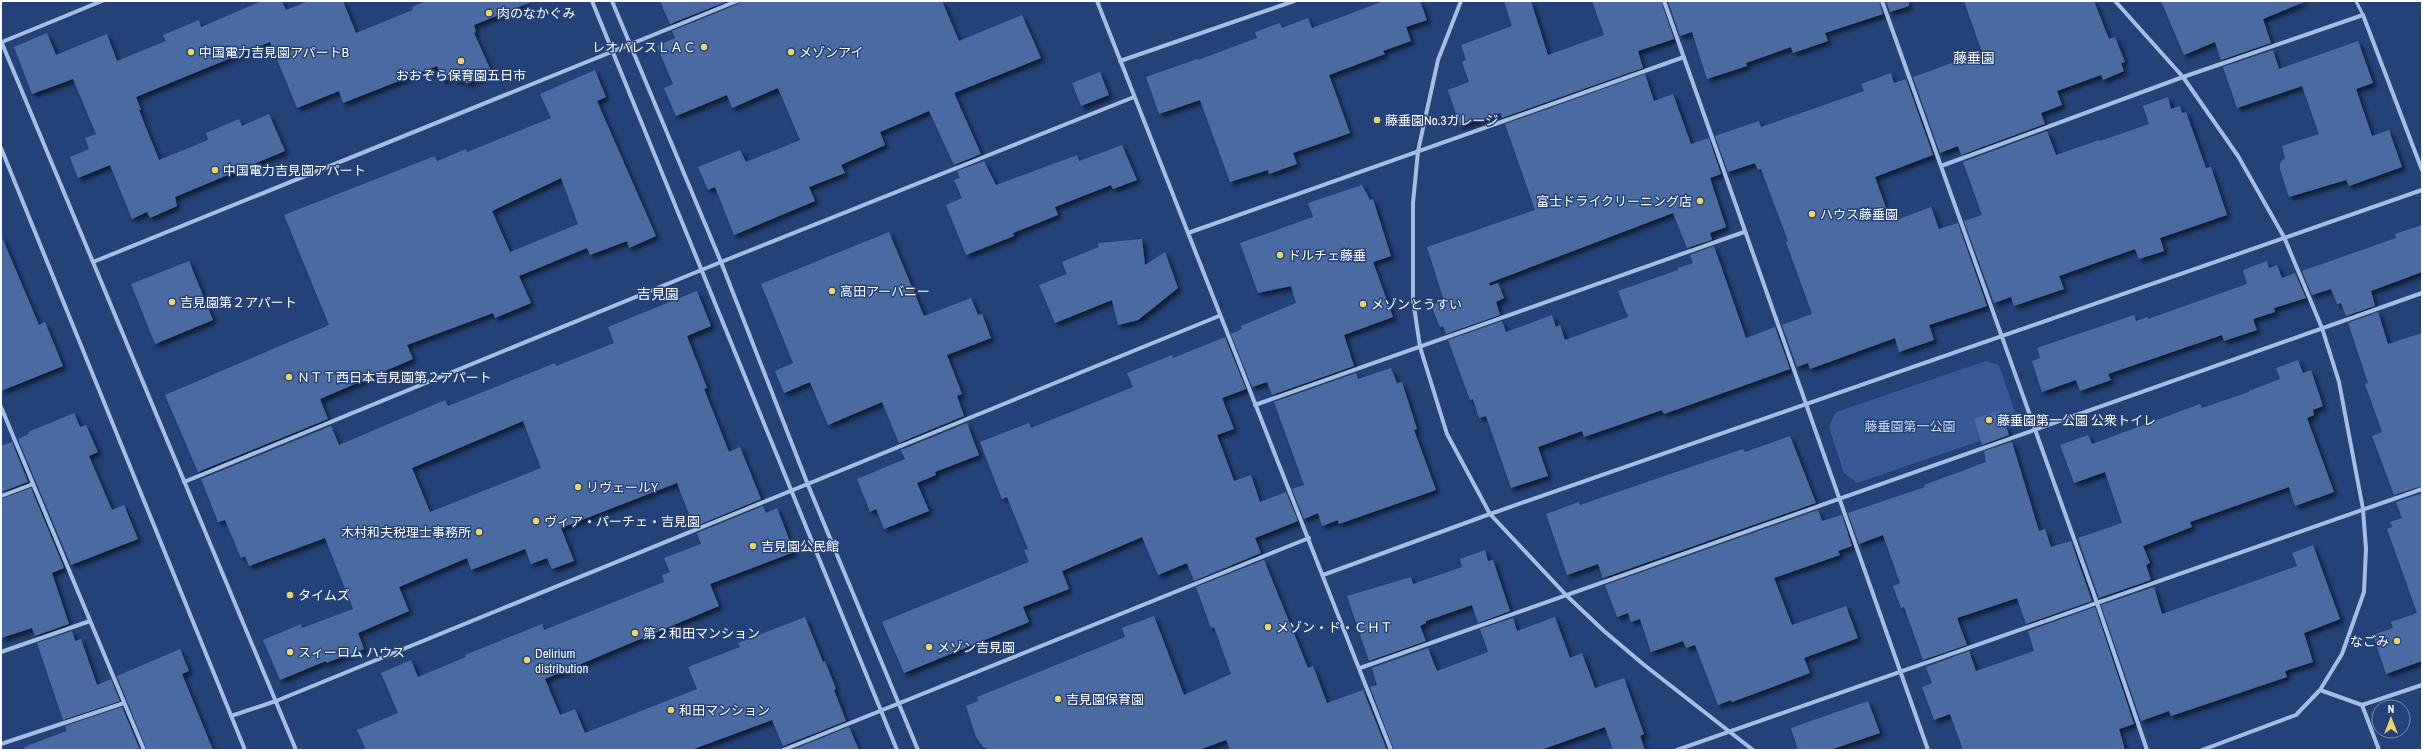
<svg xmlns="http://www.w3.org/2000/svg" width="2423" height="751" viewBox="0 0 2423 751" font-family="'Archivo Narrow','Noto Sans JP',sans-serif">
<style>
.green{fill:#385996}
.building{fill:#4c6aa2;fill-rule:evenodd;filter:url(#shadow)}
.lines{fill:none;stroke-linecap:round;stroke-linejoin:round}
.lane{stroke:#a6bce3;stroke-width:3}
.street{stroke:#a6bce3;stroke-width:4}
.poi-dot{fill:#edd46a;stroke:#244178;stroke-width:1.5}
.labels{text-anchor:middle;stroke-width:3;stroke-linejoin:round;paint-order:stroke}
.poi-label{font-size:13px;fill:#fff;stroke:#244178;text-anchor:start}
.park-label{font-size:13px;fill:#c9d8f3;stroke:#244178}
.neighbourhood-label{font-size:14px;fill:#fff;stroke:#244178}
</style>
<defs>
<filter id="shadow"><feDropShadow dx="3.5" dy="3.5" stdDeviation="2" flood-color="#0009"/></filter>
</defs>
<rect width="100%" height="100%" fill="#244178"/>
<path class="green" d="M1986,361L1999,365L2017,418L2009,431L1857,483L1844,473L1829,427L1836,412Z"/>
<path class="building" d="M262,1H282L286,10L309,1H343L356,33L413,10L412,7L426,1L531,2L474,25L476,32L474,33L492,73L466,84L464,79L456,82L455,77L443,81L437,66L343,103L339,91L297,108L270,42L136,97L141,110H139L159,160L208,140L206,133L239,119L242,126L269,114L285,151L175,197L177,206L150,218L147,212L132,219L110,165L78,178L70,157L89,149L85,138L96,134L73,79L32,94L14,47L47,33L56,55L107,34L117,61L166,41L163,35L199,20L201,27Z
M660,1H728L670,24Z
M740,1H942L959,41L1022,15L1041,58L954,93L981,154L954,165L929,111L880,132L885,145L841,165L845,173L809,187L815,201L734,235L715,187L708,190L698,167L740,150L746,162L800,140L778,88L732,108L727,95L676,116L664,88L673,84L657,46L675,38L672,31L738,4Z
M1384,1H1420L1427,20L1406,27L1411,41L1383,51L1385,54L1329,75L1350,133L1293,153L1297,164L1269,174L1268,170L1230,182L1200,100L1159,114L1146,77L1197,59L1198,60L1257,38L1255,32L1280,23L1282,28L1308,18L1312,28Z
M1504,1H1531L1548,55L1604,35L1592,1H1661L1674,39L1638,51L1643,68L1502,118L1500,113L1460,126L1448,90L1469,82L1462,62L1466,60L1461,45L1512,26Z
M1668,1H1879L1883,14L1825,33L1828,41L1793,53L1791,47L1746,63L1747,66L1707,79L1692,32L1680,36Z
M1886,1H1909V6L1890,12Z
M1964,1H2094L2109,39L2115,37L2125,62L2121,63L2124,71L2103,80L2101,75L2057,91L2062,105L2041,113L2045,124L1961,155L1958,146L1940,153L1913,77L1982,52Z
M2161,1H2304V2L2263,19L2271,43L2221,60L2215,42L2184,55Z
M2358,41L2373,83L2356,89L2372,136L2389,130L2402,167L2349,186L2346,180L2289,197L2280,169V163L2285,158L2282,146L2319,134L2302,86L2237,108L2223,67L2273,50L2279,69Z
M595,70L606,97L597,101L656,236L629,248L627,241L590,255L587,248L519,276L531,303L495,318L493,313L407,345L413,359L320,399L328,419L198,472L165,395L329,325L284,215L435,156L437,161L466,149L467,152L551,118L540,94ZM561,178L578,224L510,252L492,211Z
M1100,72L1109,95L1081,106L1072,83Z
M1891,73L1894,83L1906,79L1933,155L1875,177L1891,222L1931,207L1939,229L1958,223L1987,306L1929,325L1934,340L1899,352L1895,338L1810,369L1808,363L1797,367L1782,325L1812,314L1786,242L1788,241L1761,169L1758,170L1755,163L1728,172L1715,136L1759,121L1761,127L1864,91L1861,84Z
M1645,74L1654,101L1673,94L1691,144L1709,138L1721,174L1710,178L1726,227L1710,233L1712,240L1687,248L1673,213L1489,283L1490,286L1498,283L1504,298L1496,302L1500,315L1446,334L1443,326L1440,327L1431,305L1444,301L1427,247L1535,210L1505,124Z
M2168,97L2171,109L2180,106L2182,113L2186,112L2206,168L2211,167L2227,215L2160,238L2164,251L2139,259L2135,249L2059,276L2064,289L2014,306L2011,297L1994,303L1964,221L1982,215L1963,162L2047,131L2056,155L2099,140L2100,141L2149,124L2143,106Z
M1122,145L1137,180L1113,189L1111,185L1055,207L1058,215L1013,233L1014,236L966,255L946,205L962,198L954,180L960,178L957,171L984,161L996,185L1077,155L1079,161Z
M1362,185L1370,200L1373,199L1391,256L1373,262L1393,317L1344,335L1354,366L1272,395L1267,382L1252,387L1231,334L1242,329L1241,326L1296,303L1291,286L1258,293L1240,243L1313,217L1308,203Z
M2422,225V272L2371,291L2375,306L2346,316L2341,303L2337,304L2331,289L2312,295L2302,271L2396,238L2395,234Z
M889,232L924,316L971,298L978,315L982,314L991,338L947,355L962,394L957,396L964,416L899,443L882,402L828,425L810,382L784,393L775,371L793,363L761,284Z
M1,235L39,325L45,322L63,366L1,391Z
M1142,239L1145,265L1165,252L1178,288L1138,320L1118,325L1112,300L1055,323L1039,285L1067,274L1062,262L1099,247L1098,243Z
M1714,246L1746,338L1775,327L1790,369L1664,414L1662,410L1584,437L1582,431L1538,447L1548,476L1511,488L1486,416L1479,418L1473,399L1470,400L1448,340L1502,321L1506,332L1552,315L1556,327L1560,325L1565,340L1628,317L1618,291L1678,270V268L1693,263L1690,255Z
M189,261L213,320L155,344L131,284Z
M2267,261L2269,268L2277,265L2282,278L2295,273L2306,298L2274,308L2275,312L2253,319L2257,330L2224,341L2222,335L2108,374L2111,380L2080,391L2076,380L2042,392L2032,361L2040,358L2037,348L2134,315L2136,321L2147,317L2148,319L2247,284L2243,270Z
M697,291L711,326L687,336L707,388L704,389L729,452L740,447L761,499L694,527L677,483L561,528L574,561L552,569L547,558L531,564L525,549L471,570L467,558L399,587L409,611L358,633L364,649L326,663V661L280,680L263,640L301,624L302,628L353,609L325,538L249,566L245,556L241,558L225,520L218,522L201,479L331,426L339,445L445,400L448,406L555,363L556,366L614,343L608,327ZM523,421L541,468L430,512L412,468Z
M2378,312L2388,344L2422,333V486L2394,495L2372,436L2382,432L2365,384L2368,383L2348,323Z
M1225,337L1246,389L1222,398L1234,429L1217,435L1234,481L1251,475L1260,502L1286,492L1298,521L1255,538L1261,553L1194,581L1187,563L1158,575L1142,537L1062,571L1069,589L1023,607L1029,622L904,673L882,622L1029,562L1024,550L1028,549L1007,497L1002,499L980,442L1029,423L1031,428L1133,387L1127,373L1172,355L1173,358Z
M2298,360L2303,373L2311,370L2323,406L2313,410L2314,415L2307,418L2334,492L2295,506L2289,487L2190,522L2192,527L2143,546L2150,563L2146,565L2151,580L2099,598L2078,538L2122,523L2105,472L2074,483L2060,445L2088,435L2092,444L2200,404L2202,408L2249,392V391L2280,379L2276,368Z
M1391,368L1397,383L1402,382L1417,429L1414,430L1436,490L1339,524L1338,520L1322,526L1318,513L1304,519L1292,489L1304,485L1274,402L1356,373L1358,379Z
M2000,410L2009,435L1982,445L1974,419Z
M74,413L80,427L86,425L98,452L89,456L112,510L124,505L138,539L71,565L18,439L29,434L28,432Z
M967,423L979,455L935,472L936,475L917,483L929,511L884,529L876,509L870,512L857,479L905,459L901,450Z
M1790,436L1816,503L1603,578L1598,564L1567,575L1546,514L1579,502L1580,505L1743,449L1745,452Z
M12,442L28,482L1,492V446Z
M2012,442L2039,531L2045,529L2051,547L2071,541L2092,601L2026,624L2017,598L1957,618L1967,645L1923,660L1904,607L1901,608L1893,586L1900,583L1883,535L1859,544L1848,513L1925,487L1924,485L1986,462L1984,451Z
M31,488L64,568L52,573L69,624L35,636L32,628L1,638V499Z
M2422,493V661L2386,674L2373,635L2393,628L2391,622L2417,613L2387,529L2392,527L2390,522L2402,518L2396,502Z
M763,506L766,513L777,508L794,552L710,584L719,606L545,679L560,715L575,709L585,733L697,689L688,667L740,647L738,643L805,617L823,662L825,661L836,689L834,690L846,721L783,746L772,720L691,750H366L357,730L398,713L381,673L411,660L418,677L466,657L465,655L542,624L544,630L664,582L662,575L670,572L664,558L701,544L697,533Z
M1818,510L1822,521L1842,515L1852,546L1838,551L1840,555L1774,578L1792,625L1846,606L1858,638L1804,658L1810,673L1732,702L1731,700L1718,705L1695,645L1686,648L1683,641L1651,652L1640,619L1631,622L1628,613L1617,617L1605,585Z
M2313,545L2340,619L2304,633L2313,662L2285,671L2287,677L2171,716L2169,711L2141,721L2101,605L2154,587L2162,614L2297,566L2292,553Z
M1485,550L1488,561L1493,560L1510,611L1478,623L1472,605L1426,621V623L1420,626L1426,641L1369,661L1347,596L1411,577L1413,584L1462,567L1460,559Z
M1264,560L1308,668L1313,666L1327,703L1363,690L1387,750H1230L1226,740L1199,750H990L983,747L976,737L966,706L978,701L977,697L1125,637L1122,628L1154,616L1184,695L1231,674L1214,627L1211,628L1196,587Z
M2095,607L2134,724L2119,729L2125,750H1963L1950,714L1934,720L1922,687L1932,683L1926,667L1969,651L1976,671L2034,651L2028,631Z
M1555,617L1570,658L1582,653L1595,688L1624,678L1644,734L1640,736L1645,750H1613L1605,727L1541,750H1394L1370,687L1377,685L1372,668L1428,648L1437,671L1488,652L1480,629L1513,618L1517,631Z
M72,631L75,641L81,639L97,685L111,679L120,701L63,720L37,643Z
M180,649L189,671L182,674L213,750H147L117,676Z
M1868,701L1880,733L1830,750H1798L1791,728Z
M122,707L140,750H25L24,747L67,731L65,726Z
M849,727L859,750H792Z"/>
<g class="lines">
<path class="lane" d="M2356,1L2363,15"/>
<path class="street" d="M592,1L897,750
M612,1L721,262L808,485L918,750
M1097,1L1391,750
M1461,1L1438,60L1418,151L1413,203V300L1420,347L1447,434L1490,514L1567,596L1604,631L1643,664L1753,750
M1664,1L1928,750
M1882,1L2097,603L2147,750
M2115,1L2183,77L2238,156L2284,237L2322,328L2339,382L2363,509L2366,549L2364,592L2342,654L2320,690L2296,715L2202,750
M1,41L296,750
M2,42L102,1
M1120,61L1294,1
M1,148L245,750
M1941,166L2183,77L2363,15L2422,170
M1188,233L1684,57
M93,262L737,1
M1255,405L1744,232
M1,407L144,750
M184,482L721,262L1134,97
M1,496L33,484
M1323,575L1490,514L2422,190
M1,652L90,621
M1360,668L2422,293
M2320,690L2362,705L2379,750
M2362,705L2422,685
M231,716L276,701L1219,316
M1,744L124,703
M783,750L1309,538
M1677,750L2422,489"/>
</g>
<g class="poi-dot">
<circle cx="489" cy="13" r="4"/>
<circle cx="704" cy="47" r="4"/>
<circle cx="191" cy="52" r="4"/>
<circle cx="791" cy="52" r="4"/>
<circle cx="461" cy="61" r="4"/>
<circle cx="1377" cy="120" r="4"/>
<circle cx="215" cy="170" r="4"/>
<circle cx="1700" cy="201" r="4"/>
<circle cx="1812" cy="214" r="4"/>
<circle cx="1280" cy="255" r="4"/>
<circle cx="832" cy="291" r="4"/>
<circle cx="172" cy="302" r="4"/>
<circle cx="1363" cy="304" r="4"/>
<circle cx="289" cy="377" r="4"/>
<circle cx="1989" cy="420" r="4"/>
<circle cx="578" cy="487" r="4"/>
<circle cx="536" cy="521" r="4"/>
<circle cx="479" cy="532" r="4"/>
<circle cx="753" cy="546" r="4"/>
<circle cx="290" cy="595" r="4"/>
<circle cx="1268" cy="627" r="4"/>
<circle cx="635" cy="633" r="4"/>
<circle cx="2397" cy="641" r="4"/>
<circle cx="929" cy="647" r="4"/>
<circle cx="290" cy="652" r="4"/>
<circle cx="527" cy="660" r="4"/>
<circle cx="1058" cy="699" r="4"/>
<circle cx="671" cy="710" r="4"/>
</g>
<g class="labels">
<g class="poi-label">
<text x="497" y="18">肉のなかぐみ</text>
<text x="696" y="52" text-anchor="end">レオパレスＬＡＣ</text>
<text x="199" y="57">中国電力吉見園アパートB</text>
<text x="799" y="57">メゾンアイ</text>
<text x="461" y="80" text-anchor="middle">おおぞら保育園五日市</text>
<text x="1385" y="125">藤垂園No.3ガレージ</text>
<text x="223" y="175">中国電力吉見園アパート</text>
<text x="1692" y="206" text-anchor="end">富士ドライクリーニング店</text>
<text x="1820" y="219">ハウス藤垂園</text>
<text x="1288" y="260">ドルチェ藤垂</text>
<text x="840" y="296">高田アーバニー</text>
<text x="180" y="307">吉見園第２アパート</text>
<text x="1371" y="309">メゾンとうすい</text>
<text x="297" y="382">ＮＴＴ西日本吉見園第２アパート</text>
<text x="1997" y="425">藤垂園第一公園 公衆トイレ</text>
<text x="586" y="492">リヴェールY</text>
<text x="544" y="526">ヴィア・パーチェ・吉見園</text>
<text x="471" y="537" text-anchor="end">木村和夫税理士事務所</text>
<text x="761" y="551">吉見園公民館</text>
<text x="298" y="600">タイムズ</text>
<text x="1276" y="632">メゾン・ド・ＣＨＴ</text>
<text x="643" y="638">第２和田マンション</text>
<text x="2389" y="646" text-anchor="end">なごみ</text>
<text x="937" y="652">メゾン吉見園</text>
<text x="298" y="657">スィーロム ハウス</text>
<text x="535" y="658">Delirium<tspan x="535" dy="15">distribution</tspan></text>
<text x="1066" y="704">吉見園保育園</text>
<text x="679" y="715">和田マンション</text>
</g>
<g class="park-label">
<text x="1910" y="431">藤垂園第一公園</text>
</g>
<g class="neighbourhood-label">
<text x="1974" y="63">藤垂園</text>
<text x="658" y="299">吉見園</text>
</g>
</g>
<rect width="2423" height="751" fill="none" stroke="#ffffff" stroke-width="4"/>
<g transform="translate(2391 719)"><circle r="19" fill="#244178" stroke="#7c8dae"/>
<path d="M0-3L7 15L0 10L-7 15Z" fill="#edd46a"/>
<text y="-6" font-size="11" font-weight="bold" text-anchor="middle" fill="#ffffff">N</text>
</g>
</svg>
